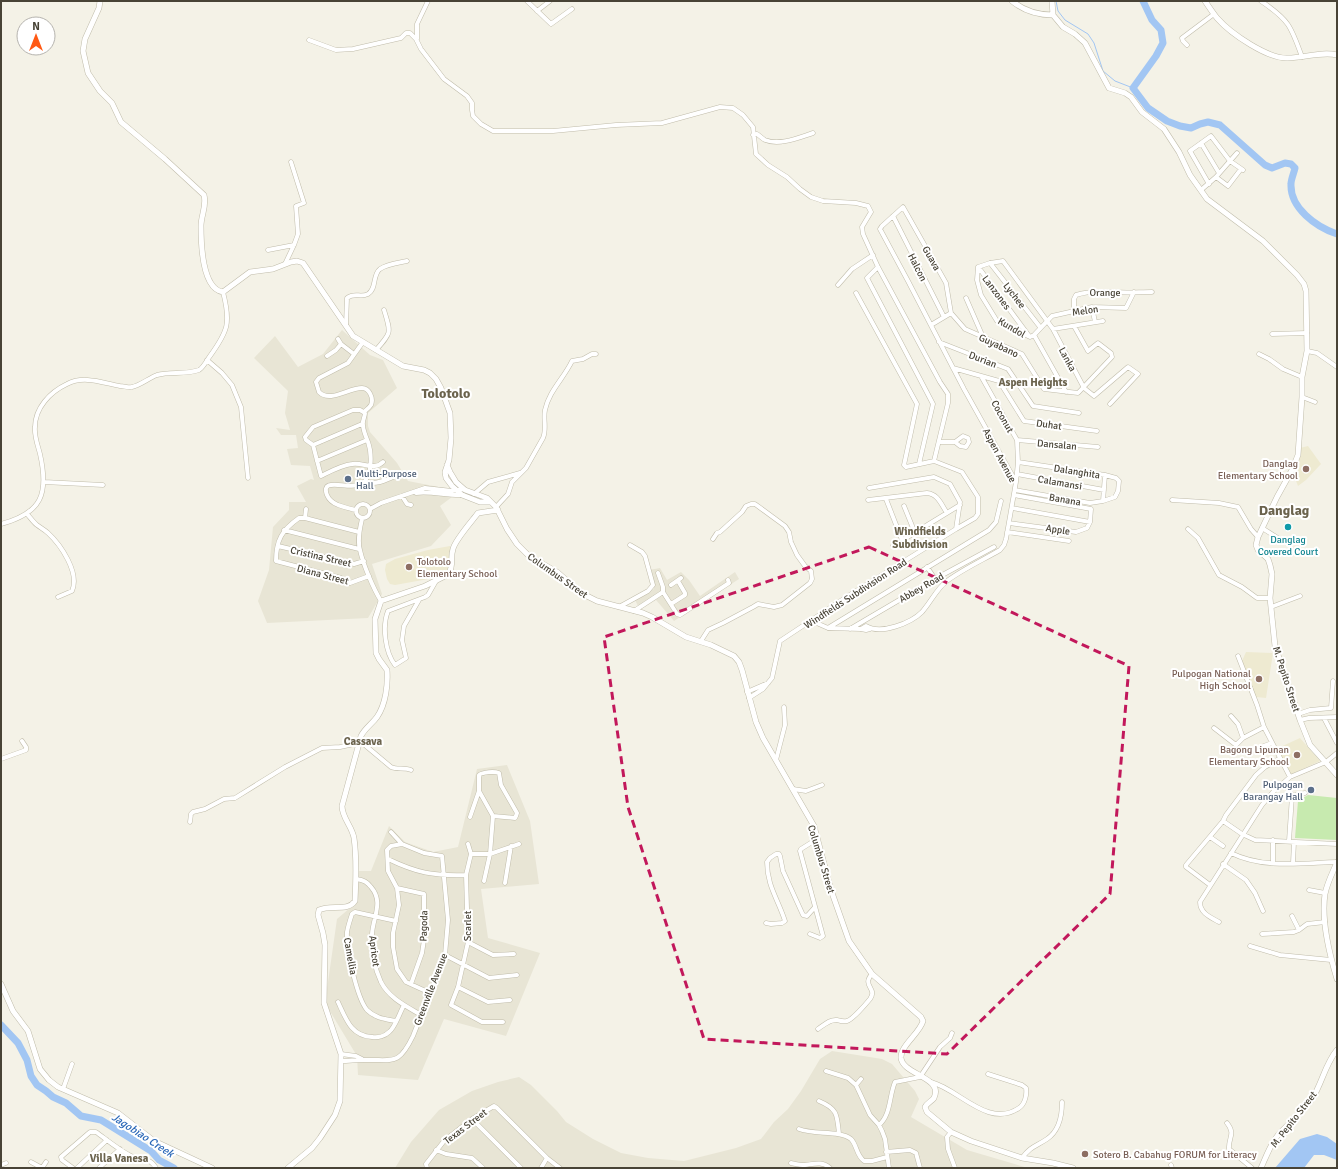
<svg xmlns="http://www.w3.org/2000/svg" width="1338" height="1169" viewBox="0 0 1338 1169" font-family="Signika,sans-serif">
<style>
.residential{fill:#e8e5d5}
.education{fill:#eeead1}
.green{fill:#c7eaaf}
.water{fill:#a2c6f3}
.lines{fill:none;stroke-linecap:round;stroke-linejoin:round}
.stream{stroke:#a2c6f3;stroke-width:1}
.river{stroke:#a2c6f3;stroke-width:7}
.minor-casing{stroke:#c0bcaa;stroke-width:5}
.tertiary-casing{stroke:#c0bcaa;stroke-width:6}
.minor{stroke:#fff;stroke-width:4}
.tertiary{stroke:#fff;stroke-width:5}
.marked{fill:none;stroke:#c2185b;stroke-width:3;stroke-dasharray:8 5;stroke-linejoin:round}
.education-dot{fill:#8d6e63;stroke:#fff;stroke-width:1.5}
.service-dot{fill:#5c6f8a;stroke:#fff;stroke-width:1.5}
.culture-dot{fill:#0f9aa8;stroke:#fff;stroke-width:1.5}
.labels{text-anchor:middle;stroke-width:4;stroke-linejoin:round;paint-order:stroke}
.street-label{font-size:10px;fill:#484336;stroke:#fff}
.education-label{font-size:10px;fill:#785e54;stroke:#fff;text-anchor:end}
.service-label{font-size:10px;fill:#4e5e75;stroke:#fff;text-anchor:start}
.culture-label{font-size:10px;fill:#0d838f;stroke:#fff}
.neighbourhood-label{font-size:11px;font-weight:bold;fill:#6b634d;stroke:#fff}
.water-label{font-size:11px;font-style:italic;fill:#2b68b8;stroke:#fff}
.district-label{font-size:14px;font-weight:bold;fill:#6b634d;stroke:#fff}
</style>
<rect width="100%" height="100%" fill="#f4f2e7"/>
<path class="residential" d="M342,330L370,355L383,360L397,388L368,413V426L370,432L397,463L408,481L449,489L452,497L440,506L451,525L431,546L372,564L382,594L368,618L267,623L258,601L269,570L273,527L289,510V502H306L297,486L311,479L314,480L310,466L291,465L287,449L298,448L296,435H281L276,428L290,430L285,413L288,391L254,358L275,336L298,367L323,354Z
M660,568L667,580L681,572L689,580L700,596L735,572L739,579L674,621L656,600L640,610L635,600L654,589V586L649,570Z
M507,765L530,821L539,884L481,889L488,938L540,953L506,1036L444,1019L418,1080L358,1075L357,1056L325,1003L337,919L357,902L359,871H371L389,826L405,842L433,852L458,847L477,769Z
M832,1051L882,1059L892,1064L915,1091L919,1099L911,1117L967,1150L1028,1168H395L411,1142L439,1110L472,1091L498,1082L519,1077L531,1085L557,1111L566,1122L593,1139L621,1153L648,1158L684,1161L736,1148L761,1139L774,1122L788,1109L801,1091L820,1059Z"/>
<path class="education" d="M1308,446L1321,464L1306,480L1298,486L1293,473L1299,461L1300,448Z
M450,546L452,559L448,574L434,578L395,585L390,584L387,579L385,570L386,564L395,559L428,550Z
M1246,652L1273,653L1266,698L1256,697L1242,661Z
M1300,738L1320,761L1290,775L1276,749Z"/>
<path class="green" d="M1308,795L1337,798V840L1295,838L1298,801Z"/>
<path class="water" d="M1317,1134L1327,1137L1337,1144V1160L1324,1155H1314L1304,1168H1275L1300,1139Z"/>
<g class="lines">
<path class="stream" d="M1056,1L1058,11L1065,20L1088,34L1094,43L1103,71L1115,81L1133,88"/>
<path class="river" d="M1143,1L1152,20L1161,30L1163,43L1156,56L1133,88L1148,108L1167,121L1180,126L1191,128L1200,124L1208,122L1220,125L1265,165L1272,168L1285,163L1291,164L1295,168C1294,173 1291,179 1291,184C1290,208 1316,227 1337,234
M1,1025L18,1043L27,1060L31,1076L37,1085L46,1091L53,1097L66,1103L81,1116L101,1120L151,1151L159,1160L174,1168"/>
<defs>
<path id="minor" d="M527,1L551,24L572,9
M1261,1C1289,20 1291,26 1302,57
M537,11L550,1
M417,39V24L428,1
M309,40L336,50L353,49L401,38L406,33H410L416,39L421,49L444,79L467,96L472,103V110L473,116L481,124L493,131H553L616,125L662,123L720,107L733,108L743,115L753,127L756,154L768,165L787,177L800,189L811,197L823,201L856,203L868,206L871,212L862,227L863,234L878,267L940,382L948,394V403L934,461
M1187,45L1183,41L1182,38L1214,14
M753,135L757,134C760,136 763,139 765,140C780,146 800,137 813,133
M1201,143L1219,173
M1216,177L1228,186L1241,169
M1209,184L1190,151L1211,136L1230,161L1243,170
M1201,190L1216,177L1237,153
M893,216L944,317
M268,250L294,245
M990,263L1040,327
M285,264L294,245L298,234L296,206L304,203L291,162
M878,267L867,278L933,404L919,464
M978,267L990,263L1003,261L1053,329L1084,388L1094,396L1128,367L1138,374L1110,404
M978,267L977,280L981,295L997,321L1030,337L1034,335
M979,268L1029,336
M838,285L852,269L873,255
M966,298L983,337
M1092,307L1095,322
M1074,311V299L1076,295C1089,291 1100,291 1113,292C1126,293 1139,292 1152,292
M346,325L347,298C355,292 360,298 368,294C377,289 372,275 380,269C387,264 398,263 407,261
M931,325L951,313
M1053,329L1103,321
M1272,334L1307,333
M1034,335L1052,316L1092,307L1126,308L1134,292
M1034,335L1066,392
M338,339L341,344L354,354
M363,342L348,363L319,378L316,382L319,392C330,403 348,388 362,388C369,388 374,398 371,405C369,408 366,410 364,412
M939,342L1008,369L1033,406L1079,413
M376,350C392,332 391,333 384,310
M1307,351L1317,353L1337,367
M1259,354L1269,359L1283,369L1302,377
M327,356L336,350L341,344
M207,360L222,373L232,385L241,407L248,478
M953,368L999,381L1024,421L1097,431
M981,376L1017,440L1018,462L1016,482
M1302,397L1315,402
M1017,440L1098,447
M939,442H955L963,436L968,438L969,442L966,447L960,446L955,442
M313,445L362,424
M317,461L367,440
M1017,474L1104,490
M44,482L103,485
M365,482C375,485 385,481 395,476
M869,488L934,477L950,484L960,502L956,529
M1015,490L1090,503L1103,501L1115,497L1118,491L1119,481L1116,478L1105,475L1018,462
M416,493C432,491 447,496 463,495
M474,494L488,482L520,473
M402,496L407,504L411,505
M886,499L902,540
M868,500L927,493C938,494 941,504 947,513
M1172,500L1219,503L1238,507L1251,529L1258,537
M1103,501L1105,475
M356 511a7 7 0 1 1 14 0a7 7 0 1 1-14 0Z
M904,506L915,533
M496,507L508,494L512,482L526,468L543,438C547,429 543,419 545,410C549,391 564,378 572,361L583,359L592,354H596
M1012,508L1090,522
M370,509L381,503L425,488L452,491L464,489
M356,510C350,509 344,507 338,505C333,503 329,500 327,495C319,474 355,494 365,481C372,472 372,453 368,442C366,437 363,430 363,425C362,421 365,417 365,413L360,410H353L313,427L305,437L306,440L313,445L321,476C331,471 342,465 352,464C363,462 374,471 383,462
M27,514C30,517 33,522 37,525C41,528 45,530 48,533C61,545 80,573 72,591L58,597
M305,518L306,509
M362,519C360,528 357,540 360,550C363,564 373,588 381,601
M1009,523L1076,532L1087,528L1090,522L1091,509L1014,495
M1,524C42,513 49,494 40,454C38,446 34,436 35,427C35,408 50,392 67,384C84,375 103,383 120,386C124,386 129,388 132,387C139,386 149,378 157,375C170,371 185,375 199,370C203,368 207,360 210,356C228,331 231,323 223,292
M1262,528L1281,540
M1188,529L1198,538L1219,575L1242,587L1257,598H1270
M284,530L359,549
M359,532L305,518H299C282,530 276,540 276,561L341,578L350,583L369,576
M1007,532L1069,541
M278,546L354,564L364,561
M893,546L960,505
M927,567L935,579
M658,573L663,587V592L677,614L680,615L729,583L728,580
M671,585L681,578
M419,600L404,626L402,640L406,658L395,665C385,652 382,626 388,611L425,597L428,595L436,581
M671,604L685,595V593L678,581
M619,607L648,591L653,585L645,556L642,552L630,545
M1271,607L1300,596
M634,611L663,592
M812,621L828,628L861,629L866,630L870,629
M828,628L989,530L996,522L1001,501
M850,629L935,579L994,547
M861,629L866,626C881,635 911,623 922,612C931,602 937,588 947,581C963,569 983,560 1000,550L1004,545L1006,539L1016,482L964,389L908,281L880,229L882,226L903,207L946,283L951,313L965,329L1022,354L1044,389L1078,393L1112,357L1111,353L1098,343L1088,351L1074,326
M701,641L708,630L723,623L753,607L758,604L774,607L782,605L810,583L812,579L811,571L805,566L797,555L791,542L789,532L785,526L755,504H751L746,506L742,512L720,532L717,533L713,539
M1238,656L1257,705L1264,727L1290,777
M747,692L768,683
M749,698L763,689L772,678L780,641L848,596L956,529L975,518L978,514V497L962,472L934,461L906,467L904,465L917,404L856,293
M1298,714L1310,710L1331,708L1333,681
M1231,716L1238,724L1243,738
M1324,718L1337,743
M1300,720L1309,718L1337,717
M1214,728L1236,745L1243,738L1264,727
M360,741L391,767C397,770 404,767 411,770
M1256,752L1261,747L1272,743
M1,759L26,750V747L22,741
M776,760L785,725L784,707
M1286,781L1292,796L1289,841
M793,789L806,791L822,785
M479,791L493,816
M1292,796L1305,793
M470,817L479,791V775C483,772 494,771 499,773L501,785L517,813L516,816L515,818L493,816L490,854L484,881
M1223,821L1242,834L1255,840L1337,844
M190,822L191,814L193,812L205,809L224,799L235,798L285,767L322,748L340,747L359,743
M1210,837L1223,846
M402,844L391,846L387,850L388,871L397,888L399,905L393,933V947L397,969L406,982L430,993
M468,844L471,854L466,875L468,942L458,987L451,1005L482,1022H503
M1231,853C1263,869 1302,863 1337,862
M471,854H490L519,844
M388,859C417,873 433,876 466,875
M1273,863V840
M1293,863L1294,842
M1223,864L1246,880L1255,893L1263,911
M356,879C364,880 367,882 371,887C384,902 373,917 372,934C370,949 375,969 381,982C389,998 406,1006 421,1015
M505,883L511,846
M1210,885L1186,867V865L1223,821L1226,815L1256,775L1265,767L1279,759
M397,888L424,894V940L422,953L411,984
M1309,890L1325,893
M1292,916L1299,930
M1219,922C1210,917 1200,913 1200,902L1262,805L1273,792L1290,777L1326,762L1337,753
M766,923L771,924L782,923L785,921C778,899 767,886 767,862L770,858L776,854H779L780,856L783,871L803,915L807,916L815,907
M810,934L820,938L823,936L800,851L801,849L817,839
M1262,934L1294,932L1299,930L1307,924L1325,922
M468,942L493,955L514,954
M1250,946L1280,955L1331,960
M445,955L489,978L517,975
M458,987L488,1002L510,1000
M338,1002C346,1019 351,1036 372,1037C378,1038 385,1036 389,1032C395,1028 400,1012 404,1005
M396,1021C385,1019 375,1018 367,1010C357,998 346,949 347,932C348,926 350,920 352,914L355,912L396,921
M818,1029C824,1025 830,1019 837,1020C841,1021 843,1022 847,1021C852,1020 866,1004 870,999C878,988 861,986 872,974
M341,1054L356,1056L362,1059
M341,1061C349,1061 356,1060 364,1060C393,1059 398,1067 413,1036L445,955L448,920L442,856L424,853L402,844L391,832
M826,1071L848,1078L856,1085L870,1115L879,1125L882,1131L885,1139L889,1168
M931,1082C959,1089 988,1129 1019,1108C1025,1104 1027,1095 1026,1088L1022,1085L988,1074
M856,1085L861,1079
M63,1089L72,1064
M819,1101C838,1109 837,1115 839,1134
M472,1119L521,1168
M1227,1123C1236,1134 1228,1138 1229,1149L1252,1168
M879,1125C891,1115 889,1096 895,1082L920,1077L940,1047L950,1038L952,1033
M799,1129C814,1135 840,1130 851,1139C857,1145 856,1155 864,1161H872L887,1157
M951,1132L947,1137L948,1149L955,1168
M436,1150L446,1154L472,1158L483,1168
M886,1152L910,1150L916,1153L920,1168
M1022,1158C1031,1146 1035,1147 1047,1139C1059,1131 1062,1116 1062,1102
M31,1162L42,1168
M791,1163C796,1164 800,1165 805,1165C814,1164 822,1161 830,1168
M1,1165L6,1163
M1171,1165L1172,1168
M42,1168L46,1162
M73,1168L62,1160L61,1157L90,1132H96C107,1140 119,1150 131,1156C142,1162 149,1156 156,1168
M77,1168L107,1140
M99,1168L120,1149
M427,1168L426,1164L444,1141L472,1119L494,1106L497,1108L547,1158L560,1168
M541,1168L547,1158"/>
<path id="tertiary" d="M100,1L99,8L85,39L83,51L88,73L100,91L112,103L121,122L165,159L204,195C207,206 201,215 201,226C201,243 202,289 223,292L250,272L273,269L291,262L297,261L303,263L353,336L403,366L424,370L430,373L436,379L441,388L450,413L451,438L449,460L445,472L446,478L452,486L462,495L480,502H490
M1012,1C1024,11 1037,15 1053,15L1063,27L1075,34L1085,43L1109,88L1125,93L1131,97L1142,112L1164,129L1179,152L1190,175L1207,199L1263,241L1297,275L1304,284L1306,291L1307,351L1302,377V397L1298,455L1292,470L1277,497L1258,537L1256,545L1258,550L1268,559L1270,565L1272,574L1270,598L1275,646L1300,720L1310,745L1337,775
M1052,1L1053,15
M1205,1C1209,7 1213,13 1217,18C1231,34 1268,59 1288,58C1304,58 1322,51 1337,55
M447,465L450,472L456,482L465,490L487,498L496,507L507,529L517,544L529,556L557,572L581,593L597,601L643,613L652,617L686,637L711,645L734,656L739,662L742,670L756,722L763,738L814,826L831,890L849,941L872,974L921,1017L923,1021C920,1033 900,1046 901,1058C903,1075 944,1077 934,1098C932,1101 927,1103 925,1107L927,1112L951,1132L971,1141L1022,1158L1053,1163L1073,1168
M1337,862C1333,872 1327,883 1325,894C1321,921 1329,953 1337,979
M1,984L13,1011L28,1031L40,1069L49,1080L58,1087L118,1113L154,1141L212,1168
M288,1168L312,1148L320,1138L335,1115L340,1101L341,1054L324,1003L325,945L323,933L318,915L319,910C330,904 348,912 355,901C356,880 357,858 354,838C352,826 342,818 342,806L361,736C365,728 372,724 377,717C386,704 388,684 387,670L379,659L376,653L375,619L381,601L425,586L449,574C454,563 450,558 453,549C455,540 472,521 478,513L498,510
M1261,1168C1266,1157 1270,1145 1278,1135C1289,1123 1302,1112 1312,1099C1322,1084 1325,1064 1337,1050"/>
</defs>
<use href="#minor" class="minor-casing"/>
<use href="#tertiary" class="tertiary-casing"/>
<use href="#minor" class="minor"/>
<use href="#tertiary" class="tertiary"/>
</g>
<path class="marked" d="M869,547L1129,666L1110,894L947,1054L704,1039L628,807L604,637Z"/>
<g class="education-dot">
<circle cx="1306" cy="469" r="4"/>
<circle cx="409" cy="567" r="4"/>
<circle cx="1259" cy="679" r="4"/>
<circle cx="1297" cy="755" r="4"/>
<circle cx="1085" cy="1154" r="4"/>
</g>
<g class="service-dot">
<circle cx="348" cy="479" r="4"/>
<circle cx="1311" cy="790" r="4"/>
</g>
<circle class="culture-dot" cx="1288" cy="527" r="4"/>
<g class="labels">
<g class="street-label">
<text transform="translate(932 258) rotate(60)" y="4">Guava</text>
<text transform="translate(918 267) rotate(63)" y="4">Halcon</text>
<text transform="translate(997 292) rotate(53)" y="4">Lanzones</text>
<text x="1105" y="296">Orange</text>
<text transform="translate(1015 295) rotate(52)" y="4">Lychee</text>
<text transform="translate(1085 310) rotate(-8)" y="4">Melon</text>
<text transform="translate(1012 327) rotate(30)" y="4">Kundol</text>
<text transform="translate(999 345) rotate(25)" y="4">Guyabano</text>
<text transform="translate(983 359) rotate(21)" y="4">Durian</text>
<text transform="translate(1068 359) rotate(62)" y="4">Lanka</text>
<text transform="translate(1003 416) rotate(61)" y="4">Coconut</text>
<text transform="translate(1049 424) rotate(8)" y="4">Duhat</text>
<text transform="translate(1057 444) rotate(5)" y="4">Dansalan</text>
<text transform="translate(1000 455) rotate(62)" y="4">Aspen Avenue</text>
<text transform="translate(1077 471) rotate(9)" y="4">Dalanghita</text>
<text transform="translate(1060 482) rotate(10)" y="4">Calamansi</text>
<text transform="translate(1065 499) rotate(10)" y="4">Banana</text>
<text transform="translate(1058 529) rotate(9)" y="4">Apple</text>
<text transform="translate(321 556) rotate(13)" y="4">Cristina Street</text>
<text transform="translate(323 574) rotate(15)" y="4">Diana Street</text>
<text transform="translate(558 575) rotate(35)" y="4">Columbus Street</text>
<text transform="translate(921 587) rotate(-30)" y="4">Abbey Road</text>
<text transform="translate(855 593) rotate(-33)" y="4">Windfields Subdivision Road</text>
<text transform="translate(1287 679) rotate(72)" y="4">M. Pepito Street</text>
<text transform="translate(822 859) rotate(73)" y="4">Columbus Street</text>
<text transform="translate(423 926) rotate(-88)" y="4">Pagoda</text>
<text transform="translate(467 926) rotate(-90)" y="4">Scarlet</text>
<text transform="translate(375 951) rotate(83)" y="4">Apricot</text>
<text transform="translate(351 956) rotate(80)" y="4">Camellia</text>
<text transform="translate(430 989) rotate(-69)" y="4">Greenville Avenue</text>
<text transform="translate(1293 1119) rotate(-52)" y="4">M. Pepito Street</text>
<text transform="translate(465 1126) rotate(-37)" y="4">Texas Street</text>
</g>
<g class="education-label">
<text x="1298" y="467">Danglag<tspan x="1298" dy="12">Elementary School</tspan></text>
<text x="417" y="565" text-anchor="start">Tolotolo<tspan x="417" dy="12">Elementary School</tspan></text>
<text x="1251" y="677">Pulpogan National<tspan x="1251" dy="12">High School</tspan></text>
<text x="1289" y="753">Bagong Lipunan<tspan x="1289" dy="12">Elementary School</tspan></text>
<text x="1093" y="1158" text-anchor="start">Sotero B. Cabahug FORUM for Literacy</text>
</g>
<g class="service-label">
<text x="356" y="477">Multi-Purpose<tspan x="356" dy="12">Hall</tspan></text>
<text x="1303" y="788" text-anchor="end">Pulpogan<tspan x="1303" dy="12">Barangay Hall</tspan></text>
</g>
<g class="culture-label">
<text x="1288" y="543">Danglag<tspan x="1288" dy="12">Covered Court</tspan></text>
</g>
<g class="neighbourhood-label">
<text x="1033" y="386">Aspen Heights</text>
<text x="920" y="535">Windfields<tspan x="920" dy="13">Subdivision</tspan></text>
<text x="363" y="745">Cassava</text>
<text x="119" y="1162">Villa Vanesa</text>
</g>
<g class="water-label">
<text transform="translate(143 1135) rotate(33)" y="4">Jagobiao Creek</text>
</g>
<g class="district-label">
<text x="446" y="398">Tolotolo</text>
<text x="1284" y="515">Danglag</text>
</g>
</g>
<rect width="1338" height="1169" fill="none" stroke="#484336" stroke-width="4"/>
<g transform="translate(36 36)"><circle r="19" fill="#ffffff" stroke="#b6b4af"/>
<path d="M0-3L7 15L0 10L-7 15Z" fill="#ff5914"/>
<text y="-6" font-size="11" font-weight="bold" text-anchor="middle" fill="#484336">N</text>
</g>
</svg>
